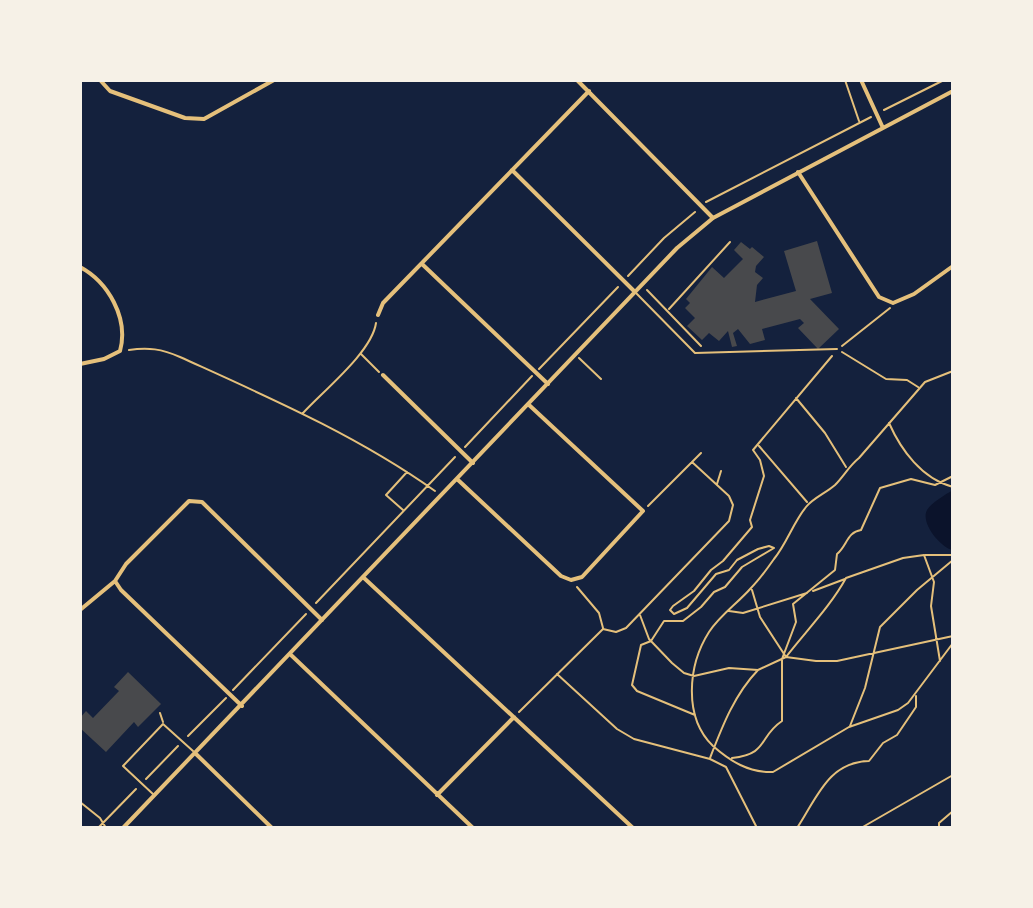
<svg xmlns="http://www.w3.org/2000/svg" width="1033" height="908" viewBox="0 0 1033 908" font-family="Ubuntu,sans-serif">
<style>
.water{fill:#0b132b}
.building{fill:#48494c}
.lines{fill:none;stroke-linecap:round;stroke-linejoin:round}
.path{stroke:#e5c07b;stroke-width:2}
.service{stroke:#e5c07b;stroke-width:2}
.minor{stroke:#e5c07b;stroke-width:4}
</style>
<rect width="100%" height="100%" fill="#14213d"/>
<path class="water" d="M953,490V550C941,548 920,523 927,510C932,502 945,495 953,490Z"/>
<path class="building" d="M817,241L832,293L810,299L839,329L818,349L798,328L804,323L800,319L762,329L765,340L750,344L738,329L733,333L737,346L732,347L728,331L719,341L709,333L702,340L687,326L695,318L685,308L690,303L686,299L712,267L724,278L743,259L734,250L741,242L750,249L752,247L764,257L756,266L755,272L763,278L757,285L755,302L796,291L784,251Z
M128,672L161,704L138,727L134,722L106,752L80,728V718L86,711L93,718L119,691L114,687Z"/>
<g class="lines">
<path class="path" d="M845,80L859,121
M884,110L944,80
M706,202L871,117
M628,276L664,238L695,212
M647,290L701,346
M669,309L730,242
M842,346L890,308
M129,350C148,347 162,349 180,357C268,397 356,435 435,491
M842,352L886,379L907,380L918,387
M361,354L379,372
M579,358L601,379
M539,369L618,287
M953,371L925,382L859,458C849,466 844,476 835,485C826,493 813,498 806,507C793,523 787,543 774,559C767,569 760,579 751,588C738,603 720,615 709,632C688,665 683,717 713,746C730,761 749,773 773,772L849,727L898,710L908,703L953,643
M796,398L825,433L846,467
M303,413C323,391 372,352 376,323
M889,423C901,450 922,479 953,487
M759,446L807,502
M465,447L532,376
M717,484L721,471
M648,506L701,453
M403,510L386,495L407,472
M925,555H953
M577,587L599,613L603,628
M752,590L760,617L786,657C806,631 830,607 846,578L903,558L924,555L934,582L931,606L940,661
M813,591L845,579
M316,603L455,457
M729,611L743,613L807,593
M640,615L649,639L672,663L684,673L694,676L729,668L758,670L786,657L816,661H837L953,636
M557,674L617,729L634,739L710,759L726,767L757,828
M233,690L306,614
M519,712L603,629L616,632L626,628L729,521L733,505L729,496L692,462
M695,715L637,691L632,685L641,645L651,641L664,621H683L701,607L714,592L725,587L742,567L774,548L769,546L758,549L737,560L729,570L716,574L687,608L674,614L670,610L673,606L694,591L711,570L723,561L752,527L750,520L764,476L760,460L753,450L832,356
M850,726L865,688L880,627L917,590L953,560
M188,736L226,698
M710,758C722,727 734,695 758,670
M732,758C769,754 758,737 782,721V659L796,622L793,604L835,570L837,554C847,546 847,532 861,530L880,488L911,479L935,485L953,476
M146,779L178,746
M80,802L100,818L106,828
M98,828L136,789
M797,828C817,798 828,762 869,761L883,743L897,735L916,707V696
M861,828L953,775
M939,828V823L953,811"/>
<path class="service" d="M636,293L695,353L837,349
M160,713L163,722
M154,795L123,766L163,724L193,751"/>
<path class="minor" d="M100,80L110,91L185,118L204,119L274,80
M577,80L713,218
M861,80L883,128
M512,170L635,292
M798,172L879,297L893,303L914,294L953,266
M422,264L548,384
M80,267C108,282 129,318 120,351L104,359L80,364
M378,315L383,303L589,91
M383,375L473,463
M457,479L561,576L571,580L582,577L643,511L528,404
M364,578L633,828
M80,610L115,581
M291,655L473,828
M242,706L121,590L115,581L126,564L189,501L202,502L322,620
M196,754L272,828
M437,795L514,717
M123,828L677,248L713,218L953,91"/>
</g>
<rect width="1033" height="908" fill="none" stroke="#f6f1e7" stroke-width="164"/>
</svg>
